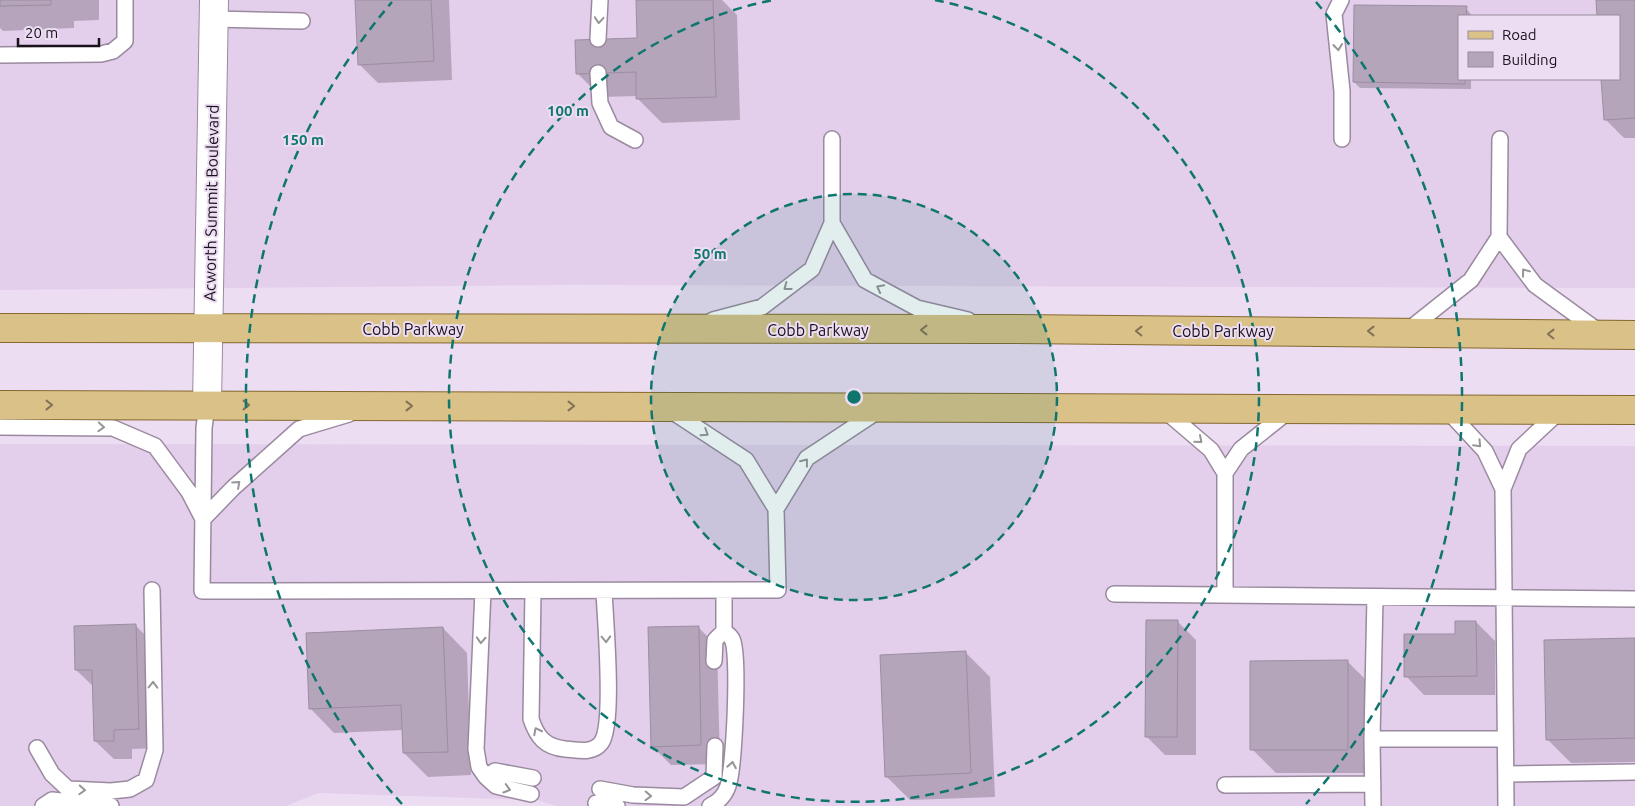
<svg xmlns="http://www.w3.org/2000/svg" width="1635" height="806" viewBox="0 0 1635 806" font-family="Ubuntu,sans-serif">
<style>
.built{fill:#e3ceeb;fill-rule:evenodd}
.shadow{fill:#0003}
.building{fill:#b5a5bb;stroke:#9c8da1}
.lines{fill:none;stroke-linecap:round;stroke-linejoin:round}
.service-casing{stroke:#9a8a9f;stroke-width:18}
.tertiary-casing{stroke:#9a8a9f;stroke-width:30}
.primary-casing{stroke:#85682e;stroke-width:30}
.service{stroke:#fff;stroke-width:15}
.tertiary{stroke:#fff;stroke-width:28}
.primary{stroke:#d9c188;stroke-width:28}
.oneway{stroke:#979498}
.oneway2{stroke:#827256}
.ring{fill:none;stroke:#0f766e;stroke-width:2.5;stroke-dasharray:9 6}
.labels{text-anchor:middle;stroke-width:4;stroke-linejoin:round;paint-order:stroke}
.street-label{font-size:16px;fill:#18121a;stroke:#edddf3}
.centre{fill:#0f766e;stroke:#edddf3;stroke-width:2.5}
.ring-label{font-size:15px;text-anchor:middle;font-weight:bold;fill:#0f766e;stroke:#edddf3;stroke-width:4;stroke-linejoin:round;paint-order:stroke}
</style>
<rect width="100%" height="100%" fill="#edddf3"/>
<path class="built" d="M0,0H1635V288L573,285L0,290ZM1459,16H1619V79H1459Z
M0,444L1635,446V806H556L537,800L318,793L286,806H0Z"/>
<path class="shadow" d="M0,0H99V20L74,21V28L3,31L0,28Z
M356,0H449L452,80L378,83L359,64Z
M637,0H722L737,15L740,120L662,123L638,99V96L601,97L577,73L638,39Z
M1597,0H1635V138H1624L1605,119L1602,79H1619V16H1598Z
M1466,8L1472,16H1459V79H1471V89L1360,88L1354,82Z
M1177,621L1196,640V755H1165L1146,736Z
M1476,622L1495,641V695H1424L1406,676Z
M135,625L154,644L158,748L132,749V759H114L95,741L94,687L76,670Z
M698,627L717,646L720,764L671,765L652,746Z
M443,628L467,653L471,775L428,777L404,753L403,730L334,733L310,708Z
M1635,640V762L1571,763L1547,739Z
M966,653L990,677L995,797L910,800L886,776Z
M1347,661L1371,685V773H1276L1252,749Z"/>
<path class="building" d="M0,0H51V5L0,6Z
M355,0H431L434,61L358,65Z
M636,0H713L716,97L636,99V72L576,74L575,40L637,38Z
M1596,0H1635V118L1604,120L1601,79H1619V16H1597Z
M1354,5L1467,6L1466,16H1459V79H1465V84L1353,82Z
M1146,620H1178L1177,737H1145Z
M1455,621H1476L1477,676L1404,677V634H1455Z
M136,624L139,729L114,730V741H94L92,670H75L74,626Z
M699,626L701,745L651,747L648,627Z
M443,627L448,752L403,753L401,705L309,709L306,633Z
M1635,638V738L1546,740L1544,640Z
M966,651L971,773L885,777L880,655Z
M1348,660V750H1250V661Z"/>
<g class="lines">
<defs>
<path id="service" d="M1341,0L1334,14L1342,91V139
M214,19L302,21
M598,39L600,0
M0,55L101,54L113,51L125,41V0
M598,73L600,103L611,127L635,140
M832,223V139
M1499,237L1500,139
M713,320L762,307L812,269L832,223L865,280L917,308L968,320
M1407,331L1471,280L1499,237L1535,285L1601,333
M207,405L204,428L202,591L778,590L776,509
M1163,409L1211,450L1225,473L1241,449L1290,410
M1446,409L1485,451L1503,489L1519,449L1562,409
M670,410L746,460L776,509L807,458L878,411
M0,427L113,428L155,446L189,492L203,519L233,488L299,429L349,414
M1225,473V595
M1503,489L1506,806
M483,591L476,749L479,767L486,777L495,771L533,778
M533,591L531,719C537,737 545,747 565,749C578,750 592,754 601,743C615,725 605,618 604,591
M1114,594L1635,599
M1375,597L1372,739H1505
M714,661L715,640L724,631V592
M1372,739L1373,806
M37,748L52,774L68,789L111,791L130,789L146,780L155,750L152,590
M1506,774L1635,772
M486,777L496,786L531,794
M1225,785L1373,784
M600,789L633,795L684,797L714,777L715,746
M596,803L617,806
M43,806L52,800L111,806
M710,806C718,802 725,795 728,786C734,770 740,653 732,639C731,636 726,633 724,631"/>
<path id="tertiary" d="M207,405L214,0"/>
<path id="primary" d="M0,328L1008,329L1635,335
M0,405L1635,410"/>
</defs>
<use href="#service" class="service-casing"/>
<use href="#tertiary" class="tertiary-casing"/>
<use href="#primary" class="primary-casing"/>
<use href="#service" class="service"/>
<use href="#tertiary" class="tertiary"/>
<use href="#primary" class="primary"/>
</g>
<defs><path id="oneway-chevron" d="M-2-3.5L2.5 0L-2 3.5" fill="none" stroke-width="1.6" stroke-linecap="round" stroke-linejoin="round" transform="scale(1.25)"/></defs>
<g class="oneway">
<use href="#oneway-chevron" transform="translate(599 20) rotate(94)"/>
<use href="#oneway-chevron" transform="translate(1338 47) rotate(84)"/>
<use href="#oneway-chevron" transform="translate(1525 272) rotate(-127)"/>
<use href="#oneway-chevron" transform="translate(787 287) rotate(143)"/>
<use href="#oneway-chevron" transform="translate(880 288) rotate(-152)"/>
<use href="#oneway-chevron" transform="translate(101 427) rotate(3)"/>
<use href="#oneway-chevron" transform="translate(705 433) rotate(33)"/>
<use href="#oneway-chevron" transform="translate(1199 440) rotate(41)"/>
<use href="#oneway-chevron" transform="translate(1478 444) rotate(47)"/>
<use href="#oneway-chevron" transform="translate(805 462) rotate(-52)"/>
<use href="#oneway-chevron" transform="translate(237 484) rotate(-42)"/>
<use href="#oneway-chevron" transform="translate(606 639) rotate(88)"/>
<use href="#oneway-chevron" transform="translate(481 640) rotate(93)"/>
<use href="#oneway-chevron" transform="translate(153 685) rotate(-89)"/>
<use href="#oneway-chevron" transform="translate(537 731) rotate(-117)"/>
<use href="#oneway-chevron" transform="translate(732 765) rotate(-80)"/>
<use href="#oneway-chevron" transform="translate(507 789) rotate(16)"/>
<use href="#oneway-chevron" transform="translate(82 790) rotate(3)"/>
<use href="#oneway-chevron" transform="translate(648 796) rotate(2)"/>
</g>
<g class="oneway2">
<use href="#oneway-chevron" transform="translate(924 330) rotate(180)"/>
<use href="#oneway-chevron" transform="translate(1139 331) rotate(-179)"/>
<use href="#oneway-chevron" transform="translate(1371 331) rotate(-180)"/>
<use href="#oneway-chevron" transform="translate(1551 334) rotate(-179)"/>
<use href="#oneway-chevron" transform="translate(49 405)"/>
<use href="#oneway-chevron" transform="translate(246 405)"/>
<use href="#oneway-chevron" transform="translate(409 406)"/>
<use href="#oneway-chevron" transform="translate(571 406)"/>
</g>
<circle cx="854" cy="397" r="203" fill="#0f766e" fill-opacity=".12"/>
<g class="ring">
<circle cx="854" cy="397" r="203"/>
<path d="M935 0A405 405 0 1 1 773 0"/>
<path d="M402 804A608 608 0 0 1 392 2M1316 2A608 608 0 0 1 1306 804"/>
</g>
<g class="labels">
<g class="street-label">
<text transform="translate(211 203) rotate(-89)" y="6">Acworth Summit Boulevard</text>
<text x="413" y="335">Cobb Parkway</text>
<text x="818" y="336">Cobb Parkway</text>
<text x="1223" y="337">Cobb Parkway</text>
</g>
</g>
<circle cx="854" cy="397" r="8" class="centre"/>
<g class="ring-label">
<text x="568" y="116">100 m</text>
<text x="303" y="145">150 m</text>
<text x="710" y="259">50 m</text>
</g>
<rect x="1458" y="15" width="162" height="65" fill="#edddf3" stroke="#988c9c"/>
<rect x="1468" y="31" width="25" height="8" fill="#d9c188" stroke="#988c9c"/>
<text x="1502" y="40" font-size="15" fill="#18121a">Road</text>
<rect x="1468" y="52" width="25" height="15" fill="#b5a5bb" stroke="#988c9c"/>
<text x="1502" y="65" font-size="15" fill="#18121a">Building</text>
<path d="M18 38v8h81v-8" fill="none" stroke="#18121a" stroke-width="2.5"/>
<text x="25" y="38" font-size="15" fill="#18121a" stroke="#edddf3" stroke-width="4" paint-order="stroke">20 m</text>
</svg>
